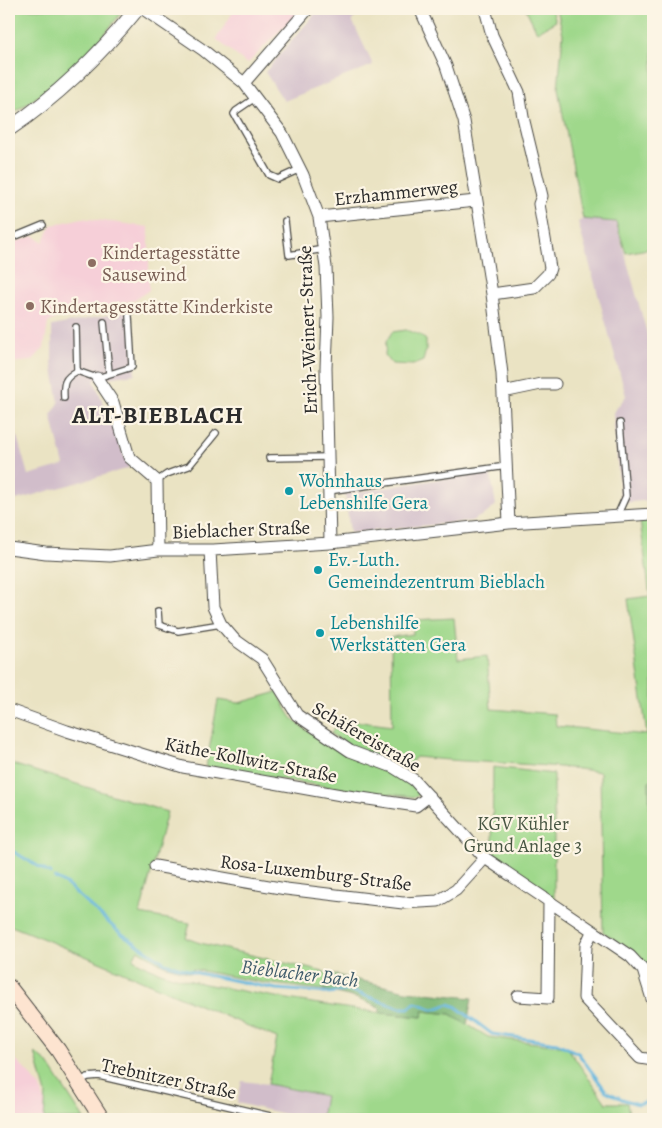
<svg xmlns="http://www.w3.org/2000/svg" width="662" height="1128" viewBox="0 0 662 1128" font-family="Alegreya,serif">
<style>
.built{fill:#f6cfd8}
.industrial{fill:#d1bdca}
.green{fill:#9fd88b;stroke:#65825b}
.forest{fill:#7fb877;stroke:#557251}
.lines{fill:none;stroke-linecap:round;stroke-linejoin:round}
.stream{stroke:#62b5de;stroke-width:3}
.service-casing{stroke:#484742;stroke-width:8}
.minor-casing{stroke:#484742;stroke-width:13}
.tertiary-casing{stroke:#484742;stroke-width:16}
.secondary-casing{stroke:#484742;stroke-width:17}
.service{stroke:#fff;stroke-width:5.5}
.minor{stroke:#fff;stroke-width:11}
.tertiary{stroke:#fff;stroke-width:14}
.secondary{stroke:#fde4d0;stroke-width:15}
.education-dot{fill:#8d6e63;stroke:#fcf5e5;stroke-width:2}
.culture-dot{fill:#0f9aa8;stroke:#fcf5e5;stroke-width:2}
.labels{text-anchor:middle;stroke-width:4.5;stroke-linejoin:round;paint-order:stroke}
.street-label{font-size:19px;fill:#2b2b2b;stroke:#fcf5e5}
.education-label{font-size:19px;fill:#785e54;stroke:#fcf5e5;text-anchor:start}
.culture-label{font-size:19px;fill:#0d838f;stroke:#fcf5e5;text-anchor:start}
.park-label{font-size:19px;fill:#485643;stroke:#fcf5e5}
.water-label{font-size:20px;font-style:italic;fill:#3e5b6a;stroke:#fcf5e5}
.district-label{font-size:24px;font-weight:bold;letter-spacing:1px;fill:#2b2b2b;stroke:#fcf5e5}
</style>
<rect width="100%" height="100%" fill="#fcf5e5"/>
<filter id="ink" filterUnits="userSpaceOnUse"><feTurbulence type="fractalNoise" baseFrequency=".02" numOctaves="2"/><feDisplacementMap in="SourceGraphic" scale="10" xChannelSelector="R" yChannelSelector="G"/><feConvolveMatrix kernelMatrix="1 2 1 2 8 2 1 2 1" color-interpolation-filters="sRGB"/></filter>
<filter id="wash" filterUnits="userSpaceOnUse"><feTurbulence type="fractalNoise" baseFrequency=".0096" numOctaves="4" result="noise"/><feDisplacementMap in="SourceGraphic" scale="20" xChannelSelector="R" yChannelSelector="G"/><feGaussianBlur stdDeviation="1.12" result="paint"/><feColorMatrix in="noise" values="0 0 0 0 0 0 0 0 0 0 0 0 0 0 0 0 0 1.4 0 .05"/><feComposite in="paint" operator="in"/></filter>
<g filter="url(#wash)">
<rect width="100%" height="100%" fill="#eae3c3"/>
<path class="built" d="M235,9H302L247,64L216,39Z
M82,218L149,227V290L135,300L60,316L48,323L44,348L32,361L9,363V244L34,236L43,242L52,225Z
M9,1052L41,1087L48,1119H9Z"/>
<path class="industrial" d="M319,9H368L352,20L373,65L284,101L265,72Z
M583,219L616,222L653,355V500L621,503L613,413L626,396L578,222Z
M129,311L135,374L94,380L129,468L9,502V438L17,436L28,475L64,465L51,415L59,403L52,363V326Z
M490,471L496,505L487,513L471,521L350,533L345,494Z
M242,1081L268,1084L325,1096L321,1119H306L237,1103Z"/>
<path class="green" d="M9,9H124C91,54 56,86 9,116Z
M526,9H552L556,21L537,32Z
M557,9H653V248L626,253L616,222L583,219L558,89L563,34Z
M406,330L420,335L426,340V350L423,361L413,365L392,364L385,355L386,342L392,332Z
M653,520V781H649L650,824H653V980L626,948L603,932L600,772C539,762 477,764 416,757L406,768L352,748L331,734L339,719L392,726L391,637L413,634V620L454,618L458,659L487,656L491,709L555,714L556,726L647,735L628,599L650,596L640,521Z
M278,692C282,701 287,712 293,719C320,748 407,769 420,793L416,797L334,788L206,767L218,700L239,703Z
M9,763L167,812L140,914L190,923L186,938L200,943L328,973L324,990L265,983L192,969L191,973L164,965L138,950L133,959C168,980 208,984 247,992C305,1002 363,1012 422,1017L423,1011L450,1014L488,1037L567,1047L606,1103H627L630,1119H321L325,1096L268,1084L277,1038C187,1001 99,960 9,925Z
M493,767L554,774V901L492,852Z
M35,1053L47,1062L84,1119H44L46,1094Z"/>
<path class="forest" d="M649,781H653V824H650Z
M328,973L406,991L472,998L467,1025L450,1014L423,1011L422,1017L380,1013V1008L356,998L324,990Z"/>
<g class="lines">
<path class="stream" d="M9,849L51,874
M55,878L67,885L119,932L165,963L197,973L276,989L330,993L349,990L400,1008H409L415,1003C433,1005 424,1015 448,1004L455,1006L492,1034L557,1043L578,1053L606,1091L622,1099L638,1104L653,1100"/>
</g>
</g>
<g filter="url(#ink)">
<g class="lines">
<defs>
<path id="service" d="M255,98L236,111L234,114L269,175L278,179L300,169
M285,221L289,255L324,249
M9,239L43,225
M104,322L109,372
M76,327L77,371
M77,371L97,378L132,367L129,316
M64,398C63,383 64,378 77,371
M269,458L328,457
M157,481L167,474L189,466L216,433
M328,491L507,466
M617,516L626,496L620,423
M158,611L159,625L178,631L221,624
M79,1081L88,1077L99,1076L283,1119"/>
<path id="minor" d="M143,9L203,50L244,83L282,133L303,175L319,217L326,267L328,317L326,368L330,543
M420,9L446,66L464,121L492,294L502,374L509,523
M485,9L492,35L519,92L523,117L542,196L539,204L550,268L548,274L534,288L492,294
M244,83L308,9
M319,217L476,201
M97,378L113,402L129,457L157,481L158,550
M503,392L541,384H555
M9,548L46,553L110,556L158,550H213L330,543L509,523L653,514
M210,550L213,607L221,624L234,639L262,659L297,715L350,751L393,767L414,780L485,858L630,956L643,970L653,1002
M9,710L67,731L183,767L341,795L416,806L429,796
M155,866L286,889L403,903L438,901L456,890L485,858
M592,932L586,945L584,998L640,1058L653,1060
M518,996L548,998L549,902"/>
<path id="tertiary" d="M9,129C59,95 99,56 137,9"/>
<path id="secondary" d="M9,987L58,1050L102,1119"/>
</defs>
<use href="#service" class="service-casing"/>
<use href="#minor" class="minor-casing"/>
<use href="#tertiary" class="tertiary-casing"/>
<use href="#secondary" class="secondary-casing"/>
<use href="#service" class="service"/>
<use href="#minor" class="minor"/>
<use href="#tertiary" class="tertiary"/>
<use href="#secondary" class="secondary"/>
</g>
</g>
<g class="education-dot">
<circle cx="92" cy="263" r="5"/>
<circle cx="30" cy="306" r="5"/>
</g>
<g class="culture-dot">
<circle cx="289" cy="491" r="5"/>
<circle cx="318" cy="570" r="5"/>
<circle cx="320" cy="633" r="5"/>
</g>
<g class="labels">
<g class="street-label">
<text transform="translate(396 192) rotate(-6)" y="7">Erzhammerweg</text>
<text transform="translate(307 330) rotate(-92)" y="7">Erich-Weinert-Straße</text>
<text transform="translate(241 529) rotate(-2)" y="7">Bieblacher Straße</text>
<text transform="translate(367 736) rotate(30)" y="7">Schäfereistraße</text>
<text transform="translate(251 759) rotate(11)" y="7">Käthe-Kollwitz-Straße</text>
<text transform="translate(316 872) rotate(7)" y="7">Rosa-Luxemburg-Straße</text>
<text transform="translate(169 1078) rotate(12)" y="7">Trebnitzer Straße</text>
</g>
<g class="education-label">
<text x="102" y="259">Kindertagesstätte<tspan x="102" dy="22">Sausewind</tspan></text>
<text x="40" y="313">Kindertagesstätte Kinderkiste</text>
</g>
<g class="culture-label">
<text x="299" y="487">Wohnhaus<tspan x="299" dy="22">Lebenshilfe Gera</tspan></text>
<text x="328" y="566">Ev.-Luth.<tspan x="328" dy="22">Gemeindezentrum Bieblach</tspan></text>
<text x="330" y="629">Lebenshilfe<tspan x="330" dy="22">Werkstätten Gera</tspan></text>
</g>
<g class="park-label">
<text x="523" y="830">KGV Kühler<tspan x="523" dy="22">Grund Anlage 3</tspan></text>
</g>
<g class="water-label">
<text transform="translate(300 973) rotate(7)" y="7">Bieblacher Bach</text>
</g>
<g class="district-label">
<text x="158" y="423">ALT-BIEBLACH</text>
</g>
</g>
<rect width="662" height="1128" fill="none" stroke="#fcf5e5" stroke-width="30"/>
</svg>
